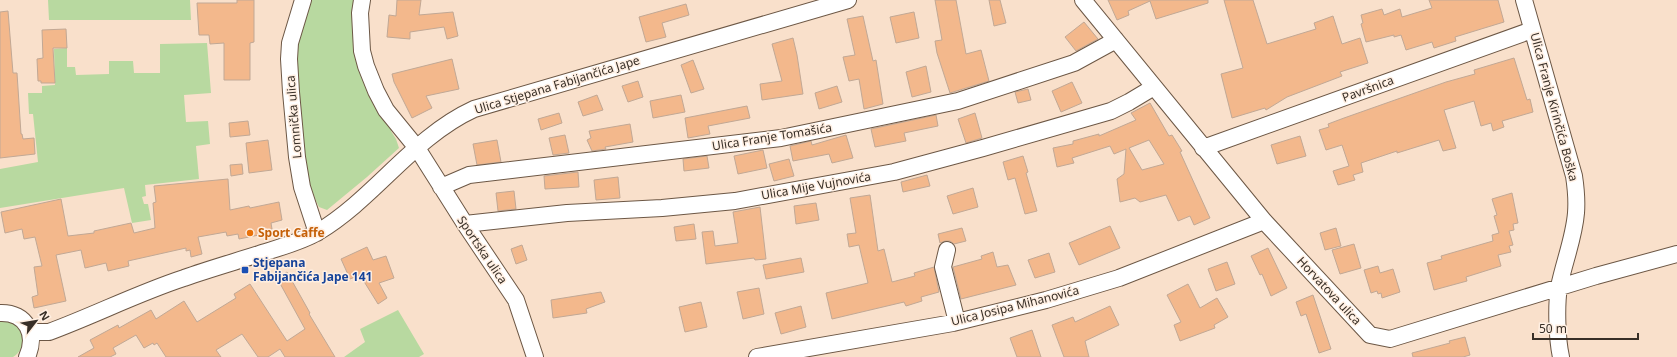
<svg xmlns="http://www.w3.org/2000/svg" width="1677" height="357" viewBox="0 0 1677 357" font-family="'Noto Sans',sans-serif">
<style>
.green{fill:#b8d9a0}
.building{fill:#f3b88c;stroke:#c1a895;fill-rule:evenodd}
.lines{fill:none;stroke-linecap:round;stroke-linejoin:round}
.minor-casing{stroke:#6c5745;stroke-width:18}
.minor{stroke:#fff;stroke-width:16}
.food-dot{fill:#e8710a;stroke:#ffefe2;stroke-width:1.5}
.transit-dot{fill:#1a4fb4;stroke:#ffefe2;stroke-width:1.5}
.labels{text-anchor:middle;stroke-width:3;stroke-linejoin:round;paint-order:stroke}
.street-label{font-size:12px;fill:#382f27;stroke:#ffefe2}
.food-label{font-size:12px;font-weight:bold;fill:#c56008;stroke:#ffefe2;text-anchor:start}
.transit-label{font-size:12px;font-weight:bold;fill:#164399;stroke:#ffefe2;text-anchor:start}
</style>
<rect width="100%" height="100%" fill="#f9e0cb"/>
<path class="green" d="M48,0H190L191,20H49Z
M308,0H358L355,13L392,128L391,131L396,139L399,148L367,177L327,210L319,207L316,201L310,185L303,156L294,60Z
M207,43L211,93L184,95L186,122L208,121L210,144L196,146L199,179L145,185L146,196L142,197L144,204H148L151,220L132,223L124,188L0,208V169L38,162L33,114H29L28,93H42V86L55,85L54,49L67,48V67H75L76,75L109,74V61H133L134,73H160V44Z
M398,310L424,354L419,357H344L365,342L360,329Z
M0,321C4,321 9,321 13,323C26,330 26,350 13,357H0Z"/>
<path class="building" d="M237,0H254V42L250,43V80H224V43L210,44L209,35H199L197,3H237Z
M397,0H421L419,15L453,12L458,36L447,39L444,27L410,32V39L387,37L389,15L396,16Z
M935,0H956L966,54L981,50L989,81L950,93L937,53L935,41L942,40Z
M989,0H1000L1006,23L994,26Z
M1108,0H1208V3L1156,19L1150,1L1128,11L1129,15L1117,20Z
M1224,0H1253L1267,44L1316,29L1314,23L1333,16L1342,44L1360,38L1368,63L1340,72L1342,76L1287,97L1266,110L1265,108L1232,118L1221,74L1243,68Z
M1429,0H1498L1504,22L1455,37L1456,41L1434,48L1432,42L1406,50L1401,35L1394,37V35L1366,42L1361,24L1363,23L1361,15L1382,9L1384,15L1400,9L1402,17L1432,8Z
M686,4L689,15L662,23L666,37L646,42L639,17Z
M8,11L13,73H17L21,134H22L23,139L34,138L35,154L0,158V12Z
M914,12L919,38L896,43L890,17Z
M863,16L873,61L876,60L883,104L864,109L859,79L849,81L843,57L855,55L847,19Z
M1084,22L1098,39L1076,51L1065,37Z
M66,29L67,48H53L55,83H41V81H38L37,59L43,58L42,30Z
M793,38L797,55L803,94L762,100L760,84L782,81L772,44Z
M1514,58L1527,100L1530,99L1533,112L1502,121L1504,127L1493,131L1491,123L1481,126L1474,101L1444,110L1456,148L1443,151L1439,140L1397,153V151L1361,163L1363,172L1353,175L1355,180L1338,185L1333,171L1349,166L1342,145L1326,150L1319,130L1329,127L1328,124L1344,118L1446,82L1475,74L1474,70Z
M452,59L459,89L426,96L432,108L412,118L394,82L392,74Z
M693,60L704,89L691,93L681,65Z
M926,66L931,92L912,97L906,72Z
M638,81L643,97L628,102L622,86Z
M1072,82L1082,103L1061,112L1052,91Z
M837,86L842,102L819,109L815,93Z
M1028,89L1031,100L1018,103L1015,92Z
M597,95L603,110L583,116L578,102Z
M681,95L685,112L653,118L650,101Z
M1150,103L1169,136L1172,135L1182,151L1180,152L1210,218L1194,225L1190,216L1178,221L1166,195L1140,202L1135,198L1120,202L1117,179L1124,174L1126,149L1114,154L1110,146L1072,158L1074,163L1057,167L1053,148L1073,144V141L1099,134V136L1136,120L1131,113ZM1149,140L1164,164L1142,170L1129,148Z
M747,106L750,118L708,126L710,134L688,138L685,118Z
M559,113L562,123L541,130L538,119Z
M975,113L982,138L966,143L958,119Z
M936,115L938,126L904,133L906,141L875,147L871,129Z
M248,121L250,135L230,137L229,123Z
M630,124L633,142L605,147L606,149L592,151L587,140L591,138L589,131Z
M565,135L569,153L553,155L549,138Z
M846,135L853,158L832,163L829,154L793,161L790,146L811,141L812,145Z
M1300,136L1306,156L1277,164L1271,145Z
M268,140L272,170L249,173L246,143Z
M497,140L501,162L477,165L473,144Z
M763,150L767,168L738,174L734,156Z
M707,156L709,168L684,171L683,159Z
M1023,156L1028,172L1026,173L1037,211L1025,214L1015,178L1008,180L1003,162Z
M789,159L794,176L774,181L769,164Z
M242,164L243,174L231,176L230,165Z
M578,172L579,187L545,189L544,176Z
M927,175L930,186L903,192L901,182Z
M618,177L620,198L596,200L594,180Z
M228,179L230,210L249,206L250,208L279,202L282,220L271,223L272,229L264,231V234L239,239L238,234L227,236L226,232L198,237L202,254L191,257L190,250L186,251V248L128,261L129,266L108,271L106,263L85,268L81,250L56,255L66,301L34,308L32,297L38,295L34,267L42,266L35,237L24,239L22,229L5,233L1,212L61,199L68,236L94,233V231L131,223L134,233L155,228L153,203L156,202L154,186Z
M973,188L978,207L953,214L947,196Z
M514,191L516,209L498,211L496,193Z
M1512,193L1518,223L1513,224L1514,230L1509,231L1513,245L1509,246L1511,252L1498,255L1501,266L1466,277L1467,281L1434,290L1427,263L1442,259L1441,256L1493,241L1492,235L1499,233L1494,216L1497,215L1492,199Z
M870,195L878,251L884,249L892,282L915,276L914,273L934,267L939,292L921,297L922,301L906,306L904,302L832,319L826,293L868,283L859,245L849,247L847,234L856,233L850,198Z
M816,203L819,220L796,224L794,206Z
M760,207L766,259L755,260L754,258L706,264L702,232L713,231L715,246L738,243L733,212Z
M694,224L696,239L676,241L674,227Z
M1110,226L1120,248L1079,265L1069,243Z
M962,228L966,241L954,244L950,241H945L940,243L938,234Z
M1336,228L1341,246L1325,250L1320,233Z
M1354,244L1361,268L1340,274L1332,250Z
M522,245L527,260L516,264L511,249Z
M367,247L373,260L386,256L394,278L379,283L387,298L378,304L360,275L350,279L341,259Z
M1268,248L1287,288L1271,296L1262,274L1260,275L1251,256Z
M993,252L997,267L1008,265L1016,285L961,299L953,267L982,259L981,256Z
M1049,253L1055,272L1035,278L1028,260Z
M801,258L804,272L766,279L763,265Z
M1227,262L1235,284L1216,291L1208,269Z
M1378,266L1380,273L1393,269L1400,292L1382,298L1381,293L1378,294L1377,291L1371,293L1364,270Z
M287,272L310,313L309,314L335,357H285L280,349L268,357H258L242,334L216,350L221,357H166L157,343L154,345L153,343L144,348L136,335L113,348L116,354L110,357H78L94,348L90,340L118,325L119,328L151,310L156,319L184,301L197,322L236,298L234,294L250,284L287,341L305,329L277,278Z
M1188,284L1200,308L1217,298L1228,317L1214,325L1215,328L1180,341L1174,325L1181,322L1167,295Z
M759,288L764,314L743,319L737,292Z
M601,292L605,302L586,309L587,313L553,318L551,300Z
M1313,295L1331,349L1319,353L1306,314L1301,316L1296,302Z
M701,302L707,327L685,332L679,307Z
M801,306L806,327L781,334L775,313Z
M1110,306L1119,325L1085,341L1089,357H1064L1052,325L1073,317L1075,322Z
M1032,330L1041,357H1017L1010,338Z
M1465,337L1470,355L1463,357H1413L1412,353L1450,343L1449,341Z"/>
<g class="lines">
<defs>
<path id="minor" d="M303,0L290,43L289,59L291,92L297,157L302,187L317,233
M362,0L360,13L362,51L366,66L376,91L386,110L417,148L465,224L516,300L535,357
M1083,0L1264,221L1370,335L1390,339L1596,276L1677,254
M1524,0L1574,176C1576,189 1577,200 1576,213C1574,238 1564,262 1559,287C1556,306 1557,339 1561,357
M1203,148L1532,30
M441,187L469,175L781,138L958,101L1074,63L1116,40
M465,224L567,213L662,208L735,201L894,172L983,148L1111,111L1129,102L1154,87
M947,250L943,267L957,322
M0,313C27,312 37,335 27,357
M31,332H49C95,315 138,293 184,278C209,269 234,262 259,254C278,248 301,242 318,232C375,198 413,137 474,109L848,0
M757,357L953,323L1046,300L1119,278L1264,221"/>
</defs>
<use href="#minor" class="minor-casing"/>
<use href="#minor" class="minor"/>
</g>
<circle class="food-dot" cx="250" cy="233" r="4"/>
<rect class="transit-dot" x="241" y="266" width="8" height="8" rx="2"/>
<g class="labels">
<g class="street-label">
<text transform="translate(557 85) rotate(-17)" y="4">Ulica Stjepana Fabijančića Jape</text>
<text transform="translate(1368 89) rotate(-20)" y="4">Pavršnica</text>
<text transform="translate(1554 107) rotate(75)" y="4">Ulica Franje Kirinčića Boška</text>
<text transform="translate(294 117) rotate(-95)" y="4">Lomnička ulica</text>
<text transform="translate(772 137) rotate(-9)" y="4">Ulica Franje Tomašića</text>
<text transform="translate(816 186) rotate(-10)" y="4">Ulica Mije Vujnovića</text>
<text transform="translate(482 250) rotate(56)" y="4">Sportska ulica</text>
<text transform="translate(1329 291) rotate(47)" y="4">Horvatova ulica</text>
<text transform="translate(1015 306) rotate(-14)" y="4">Ulica Josipa Mihanovića</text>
</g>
<g class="food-label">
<text x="258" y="237">Sport Caffe</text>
</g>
<g class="transit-label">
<text x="253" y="267">Stjepana<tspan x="253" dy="14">Fabijančića Jape 141</tspan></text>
</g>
</g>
<g transform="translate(36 321) rotate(59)" stroke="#ffefe2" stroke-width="3" paint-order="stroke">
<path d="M0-3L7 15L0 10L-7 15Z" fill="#382f27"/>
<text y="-6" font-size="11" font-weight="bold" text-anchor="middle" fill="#382f27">N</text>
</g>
<path d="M1533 333v6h105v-6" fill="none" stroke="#382f27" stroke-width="2"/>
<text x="1539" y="333" font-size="12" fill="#382f27" stroke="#ffefe2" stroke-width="3" paint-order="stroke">50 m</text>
</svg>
